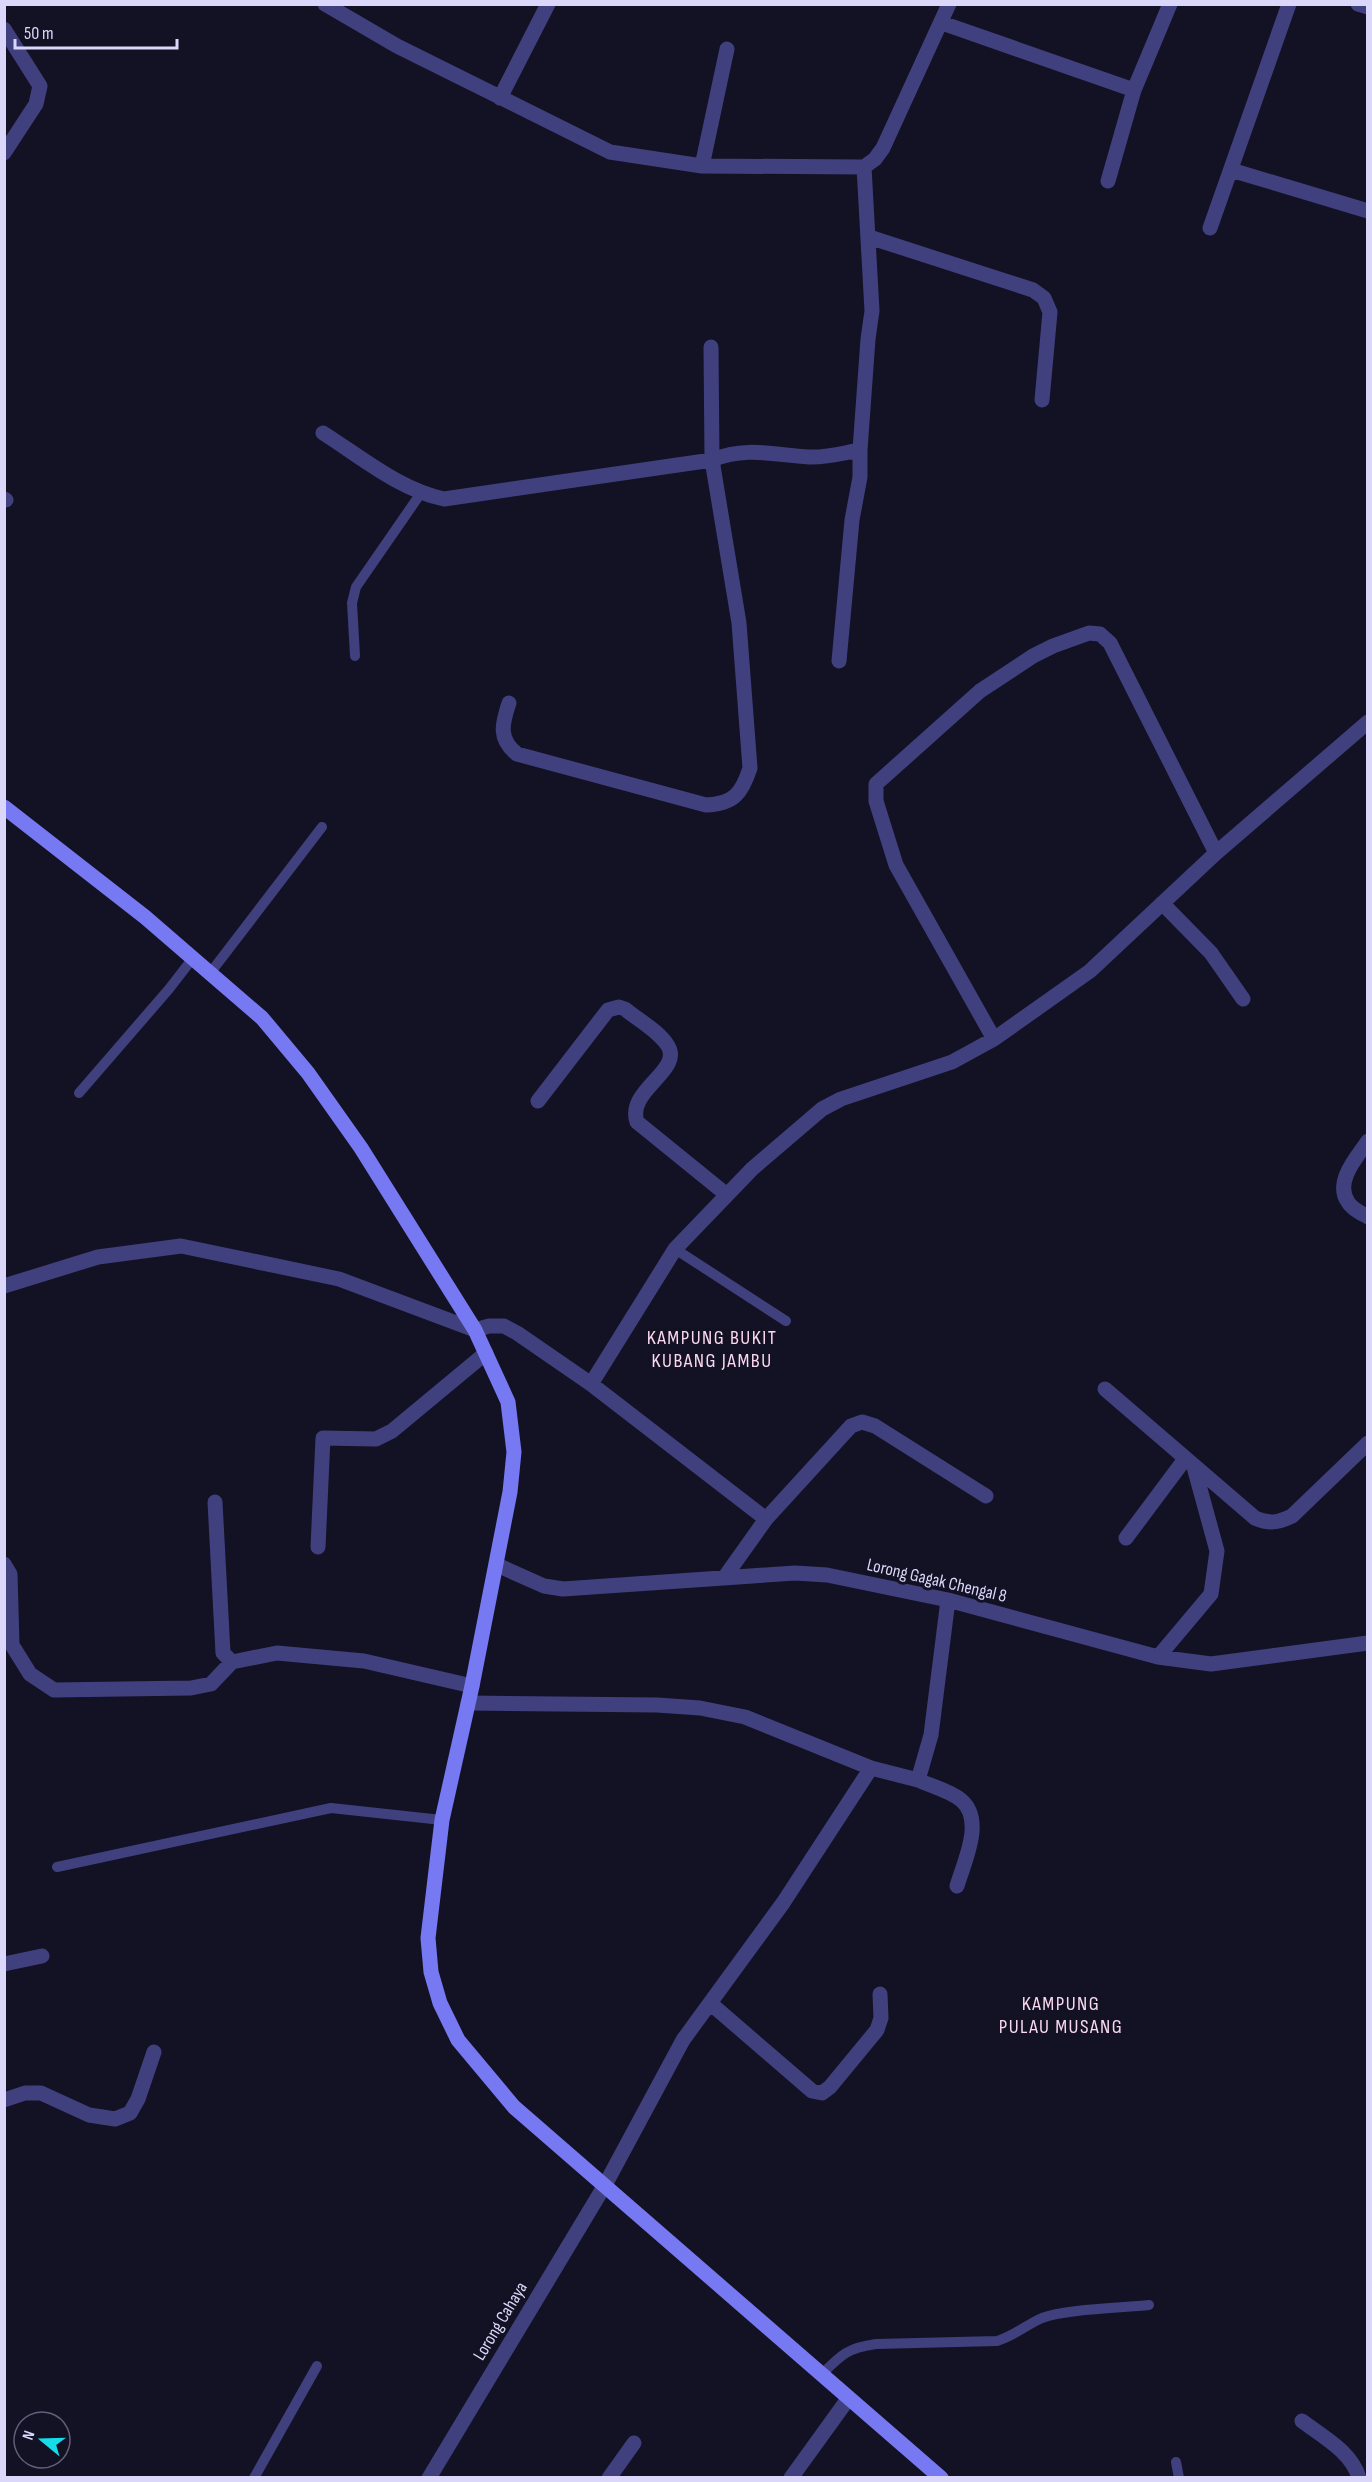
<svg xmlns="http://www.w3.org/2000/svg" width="1372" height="2482" viewBox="0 0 1372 2482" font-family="'Sofia Sans Condensed',sans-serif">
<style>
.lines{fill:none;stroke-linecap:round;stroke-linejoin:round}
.lane{stroke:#40407e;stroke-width:10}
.street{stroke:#40407e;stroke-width:15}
.secondary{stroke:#7779f2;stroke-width:15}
.labels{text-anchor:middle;stroke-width:6;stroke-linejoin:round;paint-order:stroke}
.street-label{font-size:18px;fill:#dad7fb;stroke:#131124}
.neighbourhood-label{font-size:20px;letter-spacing:1.5px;fill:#fbd9f0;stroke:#131124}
</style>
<rect width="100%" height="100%" fill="#131124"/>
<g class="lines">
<path class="lane" d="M355,656L352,603L356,587L421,493
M211,972L322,827
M79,1093L169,989L193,958
M675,1249L786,1321
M57,1867L331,1808L442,1820
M821,2375C841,2355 847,2348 876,2344L997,2341C1014,2336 1026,2325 1042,2318C1065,2309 1122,2308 1149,2305
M1176,2462L1179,2478
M254,2478L317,2366"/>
<path class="street" d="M325,4L397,46L610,152L702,166L864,167
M1358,4L1368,7
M942,23L1134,90
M4,29L40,86L36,104L4,153
M500,98L548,4
M702,166L727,49
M1231,170L1368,211
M1108,181L1134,90L1170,4
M1210,228L1289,4
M869,237L1033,290L1044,298L1050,312L1042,400
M323,433C361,457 400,490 444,499L712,460C747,446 773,455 809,457C826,458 843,453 860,450
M4,499L6,500
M839,661L852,520L860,477V450L868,339L872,311L864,167L875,159L883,148L949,4
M509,703C502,724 498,739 517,754L706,805C734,804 742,793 750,768L739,623L712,460L711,347
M1162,903L1211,953L1243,999
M994,1039L896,865L876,801V784L980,691L1033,656L1053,646L1089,633L1100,634L1110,643L1216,853
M538,1101L608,1010L619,1007L625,1009C638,1020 659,1031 668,1046C683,1071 626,1090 637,1122L727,1195
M1368,1141C1357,1157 1334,1182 1348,1202C1351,1208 1361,1213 1368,1217
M4,1286L98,1257L181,1246L339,1279L475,1330L489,1326H504L517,1333L591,1384L766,1519
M591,1384L675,1249L752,1169L822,1109L841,1099L952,1062L994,1039L1090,971L1216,853L1368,722
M1105,1389L1255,1518C1269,1524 1278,1523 1292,1516L1368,1443
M215,1502L223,1653L232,1662L277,1653L364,1661L472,1686
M1126,1538L1185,1459
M318,1547L323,1438L376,1439L392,1431L486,1353
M4,1564L10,1574L12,1645L30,1674L54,1690L191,1688L211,1684L232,1662
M497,1565L544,1586L563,1589L795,1573L827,1575L948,1600L1158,1657L1211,1664L1368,1643
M724,1578L766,1519L851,1426L862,1422L875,1426L986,1496
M1158,1657L1211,1594L1217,1551L1194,1467
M468,1703L657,1705L700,1708L745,1717L871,1768L918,1780L931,1735L948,1600
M918,1780C931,1786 950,1791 961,1800C985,1820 964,1862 957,1886
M4,1964L42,1956
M710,2003L812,2091L822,2093L830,2087L877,2030L881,2018L880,1994
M4,2100L25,2093H41L89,2115L115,2119L130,2113L138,2099L154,2052
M1302,2421C1322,2436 1352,2452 1359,2478
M429,2478L605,2185L683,2040L783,1903L871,1768
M609,2478L634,2443
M791,2478L848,2399"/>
<path class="secondary" d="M4,807L145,917L262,1018L308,1073L361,1148L475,1330L508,1402L514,1452L510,1492L472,1686L442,1820L428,1938L431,1972L440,2003L458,2040L514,2107L941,2478"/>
</g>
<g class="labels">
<g class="street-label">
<text transform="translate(937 1580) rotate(13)" y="6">Lorong Gagak Chengal 8</text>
<text transform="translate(500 2321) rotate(-59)" y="6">Lorong Cahaya</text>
</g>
<g class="neighbourhood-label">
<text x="712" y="1344">KAMPUNG BUKIT<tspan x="712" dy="23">KUBANG JAMBU</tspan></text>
<text x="1061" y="2010">KAMPUNG<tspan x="1061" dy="23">PULAU MUSANG</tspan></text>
</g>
</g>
<rect width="1372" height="2482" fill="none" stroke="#dad7fb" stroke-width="12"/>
<g transform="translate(42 2440) rotate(289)"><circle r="28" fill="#131124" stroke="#63607a" stroke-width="1.5"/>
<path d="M0-4.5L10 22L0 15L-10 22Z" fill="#16dce9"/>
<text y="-9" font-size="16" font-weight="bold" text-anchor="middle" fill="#dad7fb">N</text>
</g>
<path d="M15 39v9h162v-9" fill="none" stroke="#dad7fb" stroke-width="3"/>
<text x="24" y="39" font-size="18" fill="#dad7fb" stroke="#131124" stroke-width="4.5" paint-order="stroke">50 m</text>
</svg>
